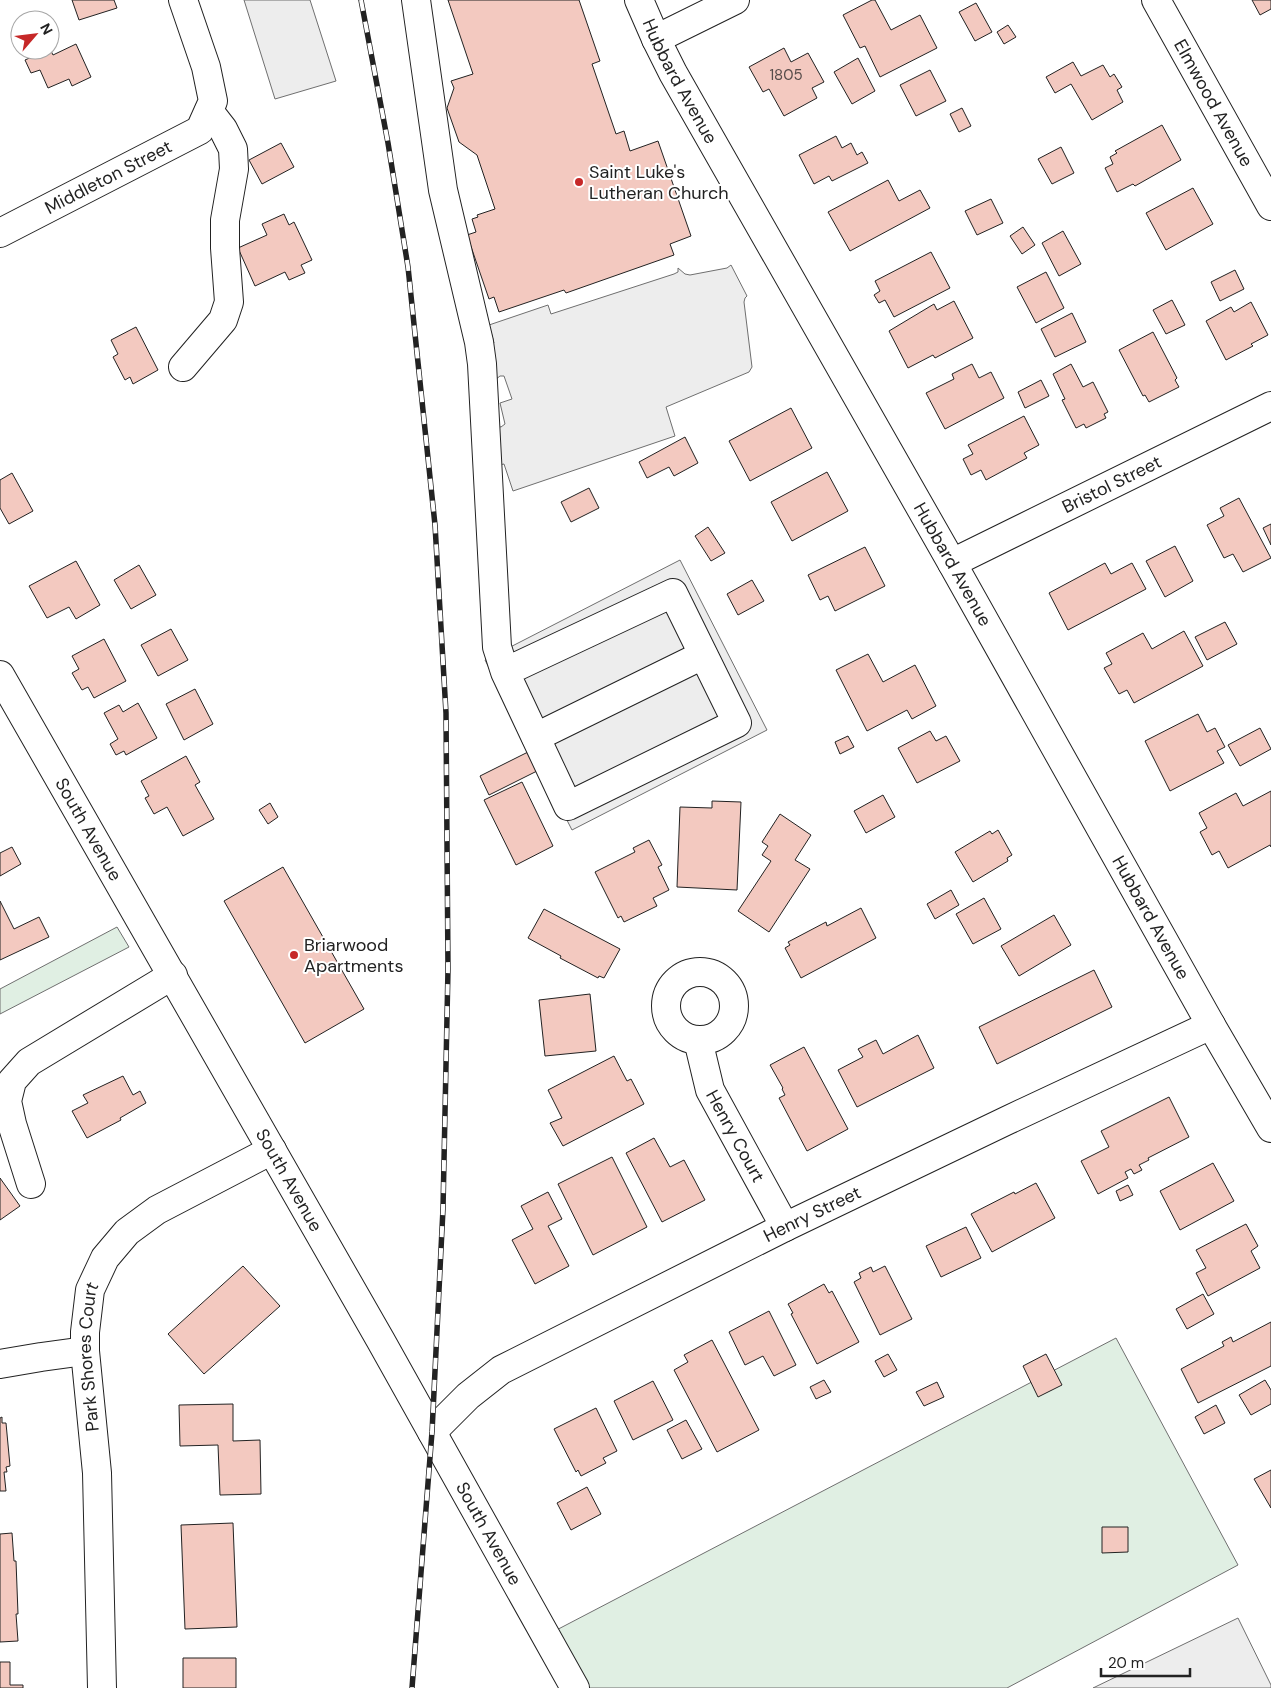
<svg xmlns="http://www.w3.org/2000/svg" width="1271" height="1688" viewBox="0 0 1271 1688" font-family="'DM Sans',sans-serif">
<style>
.green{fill:#e0efe3;stroke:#6f6f6f}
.parking{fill:#ededed;stroke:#6f6f6f}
.building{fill:#f3c9c0;stroke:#222}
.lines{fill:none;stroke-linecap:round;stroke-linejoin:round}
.minor-casing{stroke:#222;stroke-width:30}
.minor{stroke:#fff;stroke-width:28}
.rail-casing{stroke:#222;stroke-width:5.5}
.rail{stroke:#fff;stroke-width:4;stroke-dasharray:11;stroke-linecap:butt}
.poi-dot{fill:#c62828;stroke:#fff;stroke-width:2}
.labels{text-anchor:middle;stroke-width:4;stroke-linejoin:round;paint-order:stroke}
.number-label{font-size:15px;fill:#564c4a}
.street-label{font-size:18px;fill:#222;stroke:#fff}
.poi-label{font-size:18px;fill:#222;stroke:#fff;text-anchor:start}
</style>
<rect width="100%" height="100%" fill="#fff"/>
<path class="green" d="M117,927L129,947L0,1014V989Z
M1116,1338L1238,1565L1007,1688H575L545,1636Z"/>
<path class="parking" d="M244,0H310L336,81L275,99Z
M731,265L747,296L745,298L744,302L752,367L749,372L666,407L675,436L513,491L504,464L499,465L497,426L501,427L505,424L500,403L512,399L504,376H500L495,380L490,344L494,343L489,325L548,305L551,314L674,274L678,272V268L685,274L690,275L727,268Z
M680,560L767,730L572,830L485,660Z
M1238,1618L1271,1685V1688H1093Z"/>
<path class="building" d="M72,0H114L117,8L79,20Z
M448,0H579L600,61L592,64L616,134L624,131L630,151L658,141L691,236L670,244L674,255L566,293L564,290L499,312L494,297L489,299L467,235L476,232L472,219L478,217L477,215L495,209L477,155L459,142L447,108L454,88L451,81L473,74Z
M872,0H875L891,30L920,15L937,48L880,77L865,46L860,48L843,15Z
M1252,0H1271V9L1260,15Z
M976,3L992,32L975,41L959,12Z
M1008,25L1016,37L1004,44L997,32Z
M76,44L91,77L72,86L69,79L48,88L40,70L31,73L25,60L50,49L53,55Z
M784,48L791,62L808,53L824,82L812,88L817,98L784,116L769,89L763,92L749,67Z
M858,58L875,91L852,104L834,72Z
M1073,62L1081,76L1103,65L1110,77L1114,74L1122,87L1117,90L1123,102L1092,120L1071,84L1055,93L1046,77Z
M930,70L946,101L916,116L900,85Z
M962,108L971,126L959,132L950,114Z
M1162,125L1181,160L1135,186L1133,184L1117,192L1105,168L1113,164L1110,157L1117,153L1115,151Z
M836,136L842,148L851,143L857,155L862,152L868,163L832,181L829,176L814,184L799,155Z
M281,143L294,167L262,184L249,160Z
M1061,147L1074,173L1052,184L1038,159Z
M888,180L899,201L920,190L930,208L850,251L828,212Z
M1193,188L1213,224L1166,250L1146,213Z
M991,199L1003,223L977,235L965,211Z
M284,214L289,225L294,222L312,260L301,265L305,273L289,280L285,272L255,286L238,248L267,235L262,224Z
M1023,227L1035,245L1022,254L1010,236Z
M1063,231L1081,264L1059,276L1042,243Z
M931,252L950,288L894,317L885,300L879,303L874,295L880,291L875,281Z
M1235,270L1244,289L1220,301L1211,282Z
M1046,272L1064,308L1036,323L1017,287Z
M1172,300L1185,325L1166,334L1153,310Z
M954,301L973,338L935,358L933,355L908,368L889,331L934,304L937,310Z
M1251,302L1268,335L1251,344L1253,346L1226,360L1206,321L1231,307L1234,312Z
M1072,313L1086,342L1055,357L1041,329Z
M136,327L158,370L133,384L130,377L125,380L113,357L118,354L111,340Z
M1153,332L1177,378L1175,380L1179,387L1149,402L1145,395L1143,396L1119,350Z
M972,364L979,378L991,372L1004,398L945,429L926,393L954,379L952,374Z
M1071,364L1083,387L1093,382L1108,412L1104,414L1106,418L1086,428L1084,424L1076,428L1062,400L1065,399L1053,374Z
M1041,380L1049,396L1025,408L1018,392Z
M791,408L812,448L750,481L729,441Z
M1024,416L1039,445L1024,453L1027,458L986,480L981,470L971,475L963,459L973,454L968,445Z
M685,437L698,463L674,476L669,467L647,478L639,462Z
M827,472L848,511L792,541L771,502Z
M12,473L33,511L9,524L0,508V480Z
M589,488L599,508L571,522L561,502Z
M1239,498L1271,558L1243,572L1233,554L1224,558L1207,525L1224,516L1220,508Z
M1271,524V545L1263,528Z
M708,527L725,553L711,561L695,536Z
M1175,546L1193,581L1165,597L1146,561Z
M865,547L885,586L835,611L828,596L820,600L808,575Z
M76,561L100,605L76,619L69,607L47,618L29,586Z
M1105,563L1111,574L1132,563L1146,589L1068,630L1049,593Z
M139,565L156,595L131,609L114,580Z
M752,580L764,601L738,615L727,594Z
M1225,622L1237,644L1207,660L1195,637Z
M171,629L188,660L158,676L141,645Z
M1184,631L1203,666L1134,703L1127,690L1119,694L1104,668L1112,664L1106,653L1143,633L1152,649Z
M104,639L126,681L94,698L88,687L82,690L72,673L79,669L72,656Z
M868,654L883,682L915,665L936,706L912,719L907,710L867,731L836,670Z
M195,689L213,724L184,740L166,704Z
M138,703L157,738L126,755L124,751L116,755L110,744L118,739L104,713L119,705L123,712Z
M1198,714L1207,732L1215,728L1225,747L1217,751L1224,763L1170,791L1145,741Z
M1260,728L1271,749L1240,766L1228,745Z
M930,731L936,741L946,736L960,761L917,783L898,748Z
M848,736L854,747L840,754L835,742Z
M530,751L539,770L489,795L480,776Z
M186,756L200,782L195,785L214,819L183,836L167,807L154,814L145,798L149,796L141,781Z
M522,782L553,846L516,865L484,800Z
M1271,791V847L1270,845L1228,868L1219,851L1212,855L1200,832L1207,828L1199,813L1236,793L1243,806Z
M883,795L895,817L866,833L854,811Z
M712,801L741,802L737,890L677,887L680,807L712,808Z
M270,803L278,817L268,824L259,810Z
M780,814L811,835L795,860L810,869L769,932L738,911L771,861L762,855L768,846L762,842Z
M998,830L1012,855L1007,858L1008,861L973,882L955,852L990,831L992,834Z
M649,840L662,865L658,867L669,890L653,898L657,906L624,922L621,916L618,918L595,872L635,852L633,848Z
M12,847L21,864L0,876V853Z
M283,867L364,1009L305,1043L224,901Z
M951,890L959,905L935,919L927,904Z
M984,898L1001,929L973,944L956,914Z
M0,901L14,929L39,917L49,937L0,960Z
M861,908L876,938L801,978L785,948L790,945L788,942L826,922L827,926Z
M544,909L620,949L604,978L599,976L598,978L560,958L561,956L528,938Z
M1054,915L1071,945L1019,976L1001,946Z
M1094,970L1112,1007L997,1064L979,1027Z
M590,994L596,1051L545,1056L539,1000Z
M918,1035L934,1068L857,1107L838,1070L863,1057L858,1049L876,1040L883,1054Z
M804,1047L848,1129L807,1151L779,1098L785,1095L782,1089L783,1088L770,1065Z
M614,1056L627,1081L631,1079L644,1104L563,1146L550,1123L562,1118L548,1090Z
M123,1076L133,1095L140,1091L146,1103L120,1118L121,1120L87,1138L72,1111L88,1103L83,1095Z
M1169,1097L1189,1137L1148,1158L1149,1160L1139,1165L1142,1170L1134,1174L1131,1169L1125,1172L1128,1178L1098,1194L1081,1161L1109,1147L1101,1131Z
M654,1138L670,1167L684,1160L705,1200L662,1222L626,1153Z
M612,1157L647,1227L593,1255L558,1184Z
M1213,1163L1234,1201L1180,1230L1160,1191Z
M0,1178L20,1206L0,1220Z
M1036,1183L1055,1218L992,1252L971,1214L1014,1192L1015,1194Z
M1128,1185L1133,1195L1120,1201L1116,1191Z
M548,1192L562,1219L548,1226L569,1266L535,1284L512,1240L533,1229L521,1206Z
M1246,1224L1258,1246L1251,1251L1260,1268L1208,1296L1196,1273L1206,1268L1196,1250Z
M966,1227L981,1258L941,1277L926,1246Z
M243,1266L280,1306L204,1374L168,1334Z
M885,1266L912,1319L880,1335L854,1282L861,1278L859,1273L871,1267L873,1272Z
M824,1284L829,1293L832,1291L859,1342L817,1364L791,1314L793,1313L788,1304Z
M1203,1294L1214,1314L1187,1329L1176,1309Z
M769,1311L796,1365L774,1376L763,1356L745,1365L729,1332Z
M1271,1322V1366L1198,1403L1181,1369L1224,1346L1222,1342L1231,1337L1233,1342Z
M712,1340L759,1430L717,1452L674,1370L688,1362L684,1355Z
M888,1354L897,1370L884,1377L875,1361Z
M1046,1354L1062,1385L1038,1397L1023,1366Z
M824,1380L831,1392L816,1399L810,1387Z
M1265,1380L1271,1390V1404L1251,1415L1239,1395Z
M653,1381L673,1420L633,1440L614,1401Z
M937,1382L944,1397L924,1406L916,1392Z
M233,1404V1441L260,1440L261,1494L220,1495L218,1445L180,1446L179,1405Z
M1216,1405L1225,1423L1204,1434L1195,1417Z
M596,1408L617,1451L603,1458L606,1463L581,1476L578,1470L576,1472L554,1429Z
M2,1417V1423H6L10,1466L6,1467L7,1472H4L6,1491H0V1418Z
M686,1420L702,1449L682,1459L667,1430Z
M1271,1470V1508L1254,1479Z
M587,1487L601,1514L571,1530L557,1503Z
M233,1523L237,1627L185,1629L181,1525Z
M1102,1527H1128V1552L1102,1553Z
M12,1533L14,1561H16L18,1614H16L18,1641L0,1642V1534Z
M183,1658H236V1688H183Z
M0,1662H10V1685H23V1688H0Z"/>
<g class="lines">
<defs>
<g id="minor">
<path d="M416,0L443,190L479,342L482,364L497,647L505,672L568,806L737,723L673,593L505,672"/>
<path id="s1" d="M639,0L656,39L673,73L952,563L1211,1025L1271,1128"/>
<path id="s2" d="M1156,0L1271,206"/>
<path d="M656,39L735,0"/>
<path id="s3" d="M0,233L200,130L213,101L206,67L183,0"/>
<path d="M183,367L223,320L229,302L225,248V220L234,169L233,149L223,129L209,111"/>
<path id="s4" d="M952,563L1271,406"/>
<path id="s5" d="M0,675L381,1341L575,1688"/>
<path d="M536,737L703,655"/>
<circle cx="700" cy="1006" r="34"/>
<path id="s6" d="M698,1040L710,1090L785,1227"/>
<path d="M31,1184L12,1124L7,1101L12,1081L29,1062L173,975"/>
<path d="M0,1364L41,1357L85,1351"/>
<path id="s7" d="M432,1432L468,1396L501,1370L785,1227L1008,1120L1211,1025"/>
<path id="s8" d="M102,1688L97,1473L85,1351V1332L90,1290L105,1258L127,1232L157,1210L272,1150"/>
</g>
</defs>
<use href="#minor" class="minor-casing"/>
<use href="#minor" class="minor"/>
<defs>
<path id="rail" d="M361,0L388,143L408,267L435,525L446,713L448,969L443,1209L432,1432L412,1688"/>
</defs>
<use href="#rail" class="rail-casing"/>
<use href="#rail" class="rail"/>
</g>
<g class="poi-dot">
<circle cx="579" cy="182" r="5"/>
<circle cx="294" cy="955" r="5"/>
</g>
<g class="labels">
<g class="number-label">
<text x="786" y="80">1805</text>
</g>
<g class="street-label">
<text dy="6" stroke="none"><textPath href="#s1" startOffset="91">Hubbard Avenue</textPath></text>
<text dy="6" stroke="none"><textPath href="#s2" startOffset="118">Elmwood Avenue</textPath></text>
<text dy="6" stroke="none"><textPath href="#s3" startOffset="122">Middleton Street</textPath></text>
<text dy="6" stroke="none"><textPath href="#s4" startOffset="178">Bristol Street</textPath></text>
<text dy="6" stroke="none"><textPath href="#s1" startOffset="646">Hubbard Avenue</textPath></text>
<text dy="6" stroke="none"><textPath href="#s5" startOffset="178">South Avenue</textPath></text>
<text dy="6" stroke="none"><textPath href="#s1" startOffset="1051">Hubbard Avenue</textPath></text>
<text dy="6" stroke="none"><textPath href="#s6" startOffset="104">Henry Court</textPath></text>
<text dy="6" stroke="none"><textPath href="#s5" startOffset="582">South Avenue</textPath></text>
<text dy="6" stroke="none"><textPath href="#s7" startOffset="441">Henry Street</textPath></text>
<text dy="6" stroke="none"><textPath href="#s8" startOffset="332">Park Shores Court</textPath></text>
<text dy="6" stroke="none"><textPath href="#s5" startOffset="988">South Avenue</textPath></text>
</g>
<g class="poi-label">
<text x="589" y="178">Saint Luke's<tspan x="589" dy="21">Lutheran Church</tspan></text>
<text x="304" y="951">Briarwood<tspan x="304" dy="21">Apartments</tspan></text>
</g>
</g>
<g transform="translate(35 35) rotate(62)"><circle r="24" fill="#ffffff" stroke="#a7a7a7"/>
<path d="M0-4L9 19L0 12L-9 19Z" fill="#c62828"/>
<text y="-8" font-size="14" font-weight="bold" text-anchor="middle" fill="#222222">N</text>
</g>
<path d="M1101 1668v8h89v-8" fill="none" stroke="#222222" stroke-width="2.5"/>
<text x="1108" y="1668" font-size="15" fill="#222222" stroke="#ffffff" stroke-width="4" paint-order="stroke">20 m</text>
</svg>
